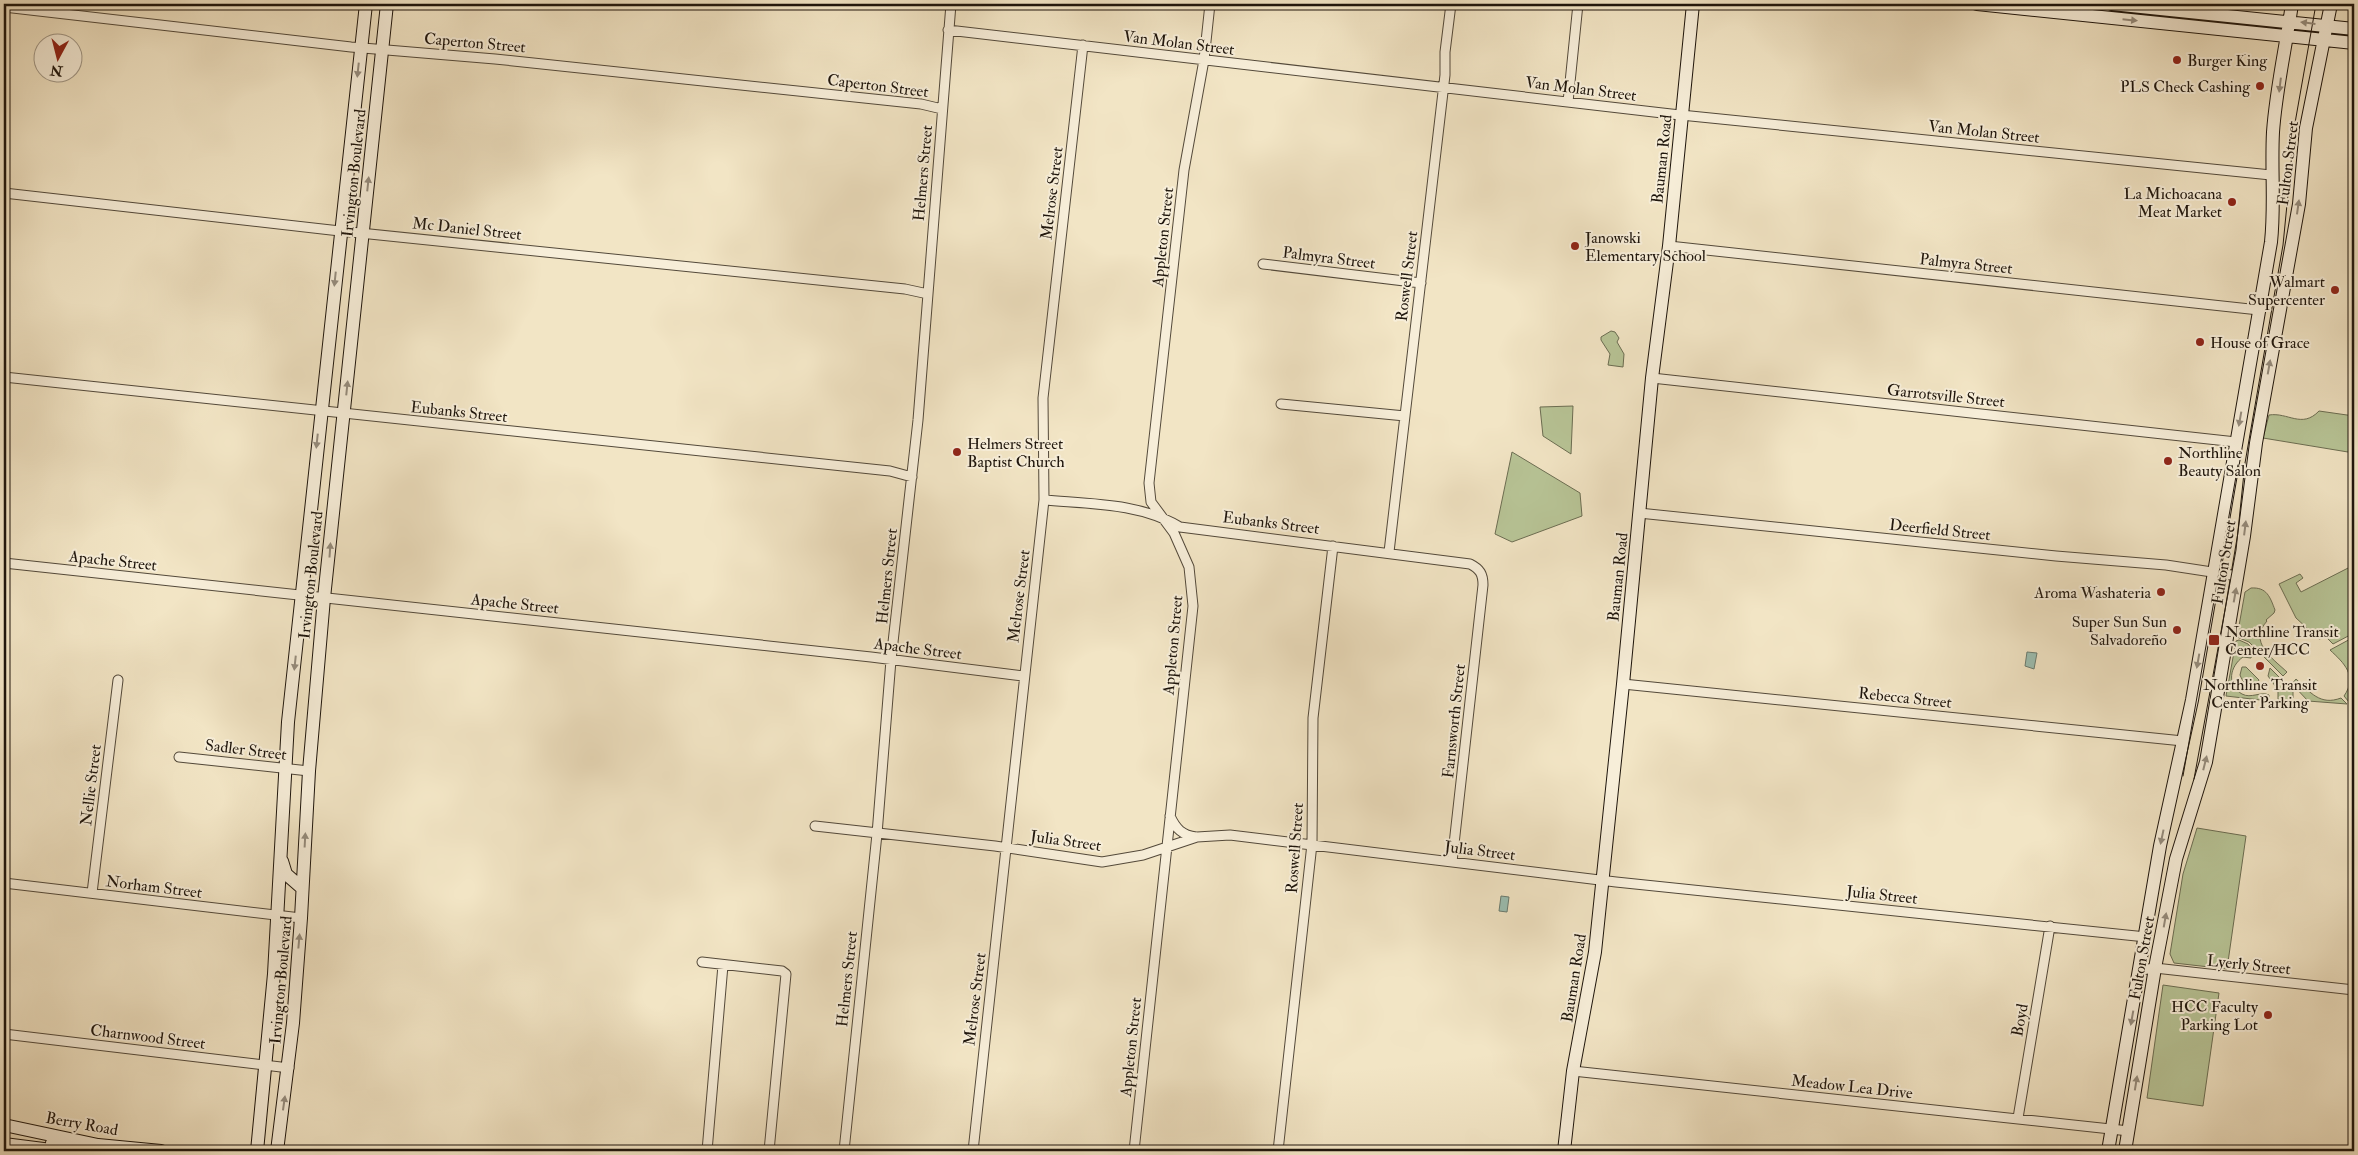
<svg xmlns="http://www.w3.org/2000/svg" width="2358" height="1155" viewBox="0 0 2358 1155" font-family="'IM FELL Double Pica',serif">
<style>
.green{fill:#b8c597;stroke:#6b6d52}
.water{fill:#9bbfb2;stroke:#697b70}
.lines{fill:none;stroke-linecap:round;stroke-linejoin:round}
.street-casing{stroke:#53493a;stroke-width:11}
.secondary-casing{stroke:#1e150c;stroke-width:14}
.street{stroke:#f7eed9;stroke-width:9}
.secondary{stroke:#f7eed9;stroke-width:12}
.tram{stroke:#1e150c;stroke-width:1}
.oneway{fill:#958c7d}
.poi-dot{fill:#8f2418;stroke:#f7eed9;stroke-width:2}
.labels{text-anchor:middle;stroke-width:4;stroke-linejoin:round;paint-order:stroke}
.street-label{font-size:16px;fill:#1e150c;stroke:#f7eed9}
.poi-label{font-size:16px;fill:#1e150c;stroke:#f7eed9;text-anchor:start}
</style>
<rect width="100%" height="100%" fill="#f2e5c5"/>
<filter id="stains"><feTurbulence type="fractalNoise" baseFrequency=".004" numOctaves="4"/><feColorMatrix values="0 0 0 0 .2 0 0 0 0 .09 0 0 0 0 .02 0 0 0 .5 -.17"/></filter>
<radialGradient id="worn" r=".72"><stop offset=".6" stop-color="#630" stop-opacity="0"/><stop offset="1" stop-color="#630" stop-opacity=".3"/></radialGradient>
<path class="green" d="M1611,331L1615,332L1619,338L1617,342L1624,354L1623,367L1608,365L1610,354L1601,340V337Z
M1573,406L1571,454L1543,436L1540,407Z
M2319,411L2354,416V453L2263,438L2269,415C2288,412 2302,429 2319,411Z
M1512,452L1580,493L1582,516L1512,542L1495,534Z
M2354,565V633L2333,644L2326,637L2319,639L2296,618L2279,584L2300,574L2303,578L2296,583L2301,592Z
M2251,588C2267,587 2270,597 2275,610L2274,613L2266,620L2267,621C2248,642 2272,658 2287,672L2283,676L2249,642L2237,637L2245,592Z
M2354,637V708L2344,696C2358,676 2344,663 2330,650Z
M2239,640L2248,644L2253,650L2251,658L2243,657C2230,666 2226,685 2242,694C2251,699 2261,691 2269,695V701L2226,696L2236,641Z
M2242,667H2246L2259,680L2257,684C2248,688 2243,683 2240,675Z
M2270,668L2293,691V698L2289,702L2278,701V690L2268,676Z
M2296,679C2310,692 2320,706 2341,698L2347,704L2308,701L2292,684Z
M2197,828L2246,836L2227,969L2174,963L2170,954L2183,874Z
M2163,985L2219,993L2203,1106L2147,1098Z"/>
<path class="water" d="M2027,652L2037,653L2034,669L2025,666Z
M1501,896L1509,897L1507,912L1499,911Z"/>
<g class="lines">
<defs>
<path id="street" d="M4,7L351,47L495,59L921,104L942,109
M948,30L1671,114L2271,175
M1568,102L1578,4
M4,193L331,230L905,289L928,294
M1669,246L2259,310
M1263,264L1421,283
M4,377L890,471L912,477
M1652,378L2236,442
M1281,404L1405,416
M1044,500C1090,504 1140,503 1180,527L1470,564C1480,569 1483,574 1483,585L1452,862
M1639,513L2056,556L2166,565L2238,576
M1389,552L1445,75V52L1451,4
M4,563L871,657L1023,676
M1623,684L2183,741
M179,757L309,771
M1170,816C1176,829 1182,835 1196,837
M815,826L995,846L1102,862L1143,855L1197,837L1230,835L1616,882L2146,937
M4,883L301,918
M92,893L118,680
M702,962L782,971L786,974L769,1151
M2141,970L2155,968L2354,990
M4,1034L289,1068
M1573,1071L2129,1131
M2018,1118L2050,926
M707,1151L723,965
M844,1151L877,834L891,660L918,420L951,4
M973,1151L1044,500L1043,398L1083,45
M1134,1151L1193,606L1189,567L1174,533L1151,502L1149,483L1184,170L1204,60L1210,4
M1278,1151L1312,844L1313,718L1333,546"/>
<path id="secondary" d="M1977,4L2354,43
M2112,4L2354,29
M282,861L286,874L302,888
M4,1125L98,1145L161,1151
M52,1143L79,1151
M4,1144L59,1151
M257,1151L274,974L288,722L366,4
M277,1151L293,1023L301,918L309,771L324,598L387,4
M1564,1151L1573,1071L1595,952L1623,684L1652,378L1669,246L1693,4
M2108,1151L2160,846L2192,700L2271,242C2275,205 2271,169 2273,132C2276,89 2286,46 2292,4
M2125,1151L2155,968L2176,859L2206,762L2216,703L2244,536L2256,443L2299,204L2306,128L2331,4"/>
</defs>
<use href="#street" class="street-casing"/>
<use href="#secondary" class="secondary-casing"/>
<use href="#street" class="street"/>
<use href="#secondary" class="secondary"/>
<path class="tram" d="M2183,776L2238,465
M2194,779L2236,550L2245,463L2283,245L2295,123L2316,4"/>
</g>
<defs><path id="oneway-solid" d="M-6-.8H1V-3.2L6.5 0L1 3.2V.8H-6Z" transform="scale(1.25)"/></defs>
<g class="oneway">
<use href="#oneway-solid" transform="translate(2130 20) rotate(6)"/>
<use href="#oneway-solid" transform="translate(2308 23) rotate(-173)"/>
<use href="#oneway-solid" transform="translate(358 70) rotate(96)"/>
<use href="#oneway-solid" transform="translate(2280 85) rotate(97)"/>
<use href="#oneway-solid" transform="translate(368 184) rotate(-84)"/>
<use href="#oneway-solid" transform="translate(2298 207) rotate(-82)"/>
<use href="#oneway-solid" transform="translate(335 279) rotate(96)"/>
<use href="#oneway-solid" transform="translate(2269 367) rotate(-80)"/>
<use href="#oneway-solid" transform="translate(347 388) rotate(-84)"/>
<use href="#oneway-solid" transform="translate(2240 419) rotate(100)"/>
<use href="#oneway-solid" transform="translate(317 441) rotate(96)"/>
<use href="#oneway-solid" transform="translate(2245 528) rotate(-83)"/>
<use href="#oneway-solid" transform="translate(330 550) rotate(-86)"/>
<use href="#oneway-solid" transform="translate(2235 595) rotate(-80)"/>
<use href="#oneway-solid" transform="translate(2198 661) rotate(100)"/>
<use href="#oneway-solid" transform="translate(295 663) rotate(96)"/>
<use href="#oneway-solid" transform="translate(2205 763) rotate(-76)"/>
<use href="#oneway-solid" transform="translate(2162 837) rotate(102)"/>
<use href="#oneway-solid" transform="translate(305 840) rotate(-87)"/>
<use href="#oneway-solid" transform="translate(2165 920) rotate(-80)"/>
<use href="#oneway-solid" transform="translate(299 941) rotate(-85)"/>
<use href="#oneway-solid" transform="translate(2132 1018) rotate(100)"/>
<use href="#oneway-solid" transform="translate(2136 1083) rotate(-81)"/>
<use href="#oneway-solid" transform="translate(284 1103) rotate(-82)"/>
</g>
<g class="poi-dot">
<circle cx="2177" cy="60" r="5"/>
<circle cx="2260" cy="86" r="5"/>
<circle cx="2232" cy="202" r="5"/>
<circle cx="1575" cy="246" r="5"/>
<circle cx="2335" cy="290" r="5"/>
<circle cx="2200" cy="342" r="5"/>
<circle cx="957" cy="452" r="5"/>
<circle cx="2168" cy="461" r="5"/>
<circle cx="2161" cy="592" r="5"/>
<circle cx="2177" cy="630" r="5"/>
<rect x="2208" y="634" width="12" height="12" rx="2.5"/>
<circle cx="2260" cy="666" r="5"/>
<circle cx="2268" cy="1015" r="5"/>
</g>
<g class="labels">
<g class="street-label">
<text transform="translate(475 42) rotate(5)" y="6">Caperton Street</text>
<text transform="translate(1179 42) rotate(7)" y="6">Van Molan Street</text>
<text transform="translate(878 85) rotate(7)" y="6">Caperton Street</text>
<text transform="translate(1581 88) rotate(7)" y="6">Van Molan Street</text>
<text transform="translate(1984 131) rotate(6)" y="6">Van Molan Street</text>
<text transform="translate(1661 159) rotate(-84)" y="6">Bauman Road</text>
<text transform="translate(2287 163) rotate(-83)" y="6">Fulton Street</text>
<text transform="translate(353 173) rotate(-84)" y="6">Irvington Boulevard</text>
<text transform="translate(922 173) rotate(-85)" y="6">Helmers Street</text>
<text transform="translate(1051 193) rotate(-83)" y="6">Melrose Street</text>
<text transform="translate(467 228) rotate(6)" y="6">Mc Daniel Street</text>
<text transform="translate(1162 237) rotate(-84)" y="6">Appleton Street</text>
<text transform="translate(1329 257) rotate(7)" y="6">Palmyra Street</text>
<text transform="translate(1966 263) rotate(6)" y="6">Palmyra Street</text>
<text transform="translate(1406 276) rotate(-83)" y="6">Roswell Street</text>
<text transform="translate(1946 395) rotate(6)" y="6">Garrotsville Street</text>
<text transform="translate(459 411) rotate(6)" y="6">Eubanks Street</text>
<text transform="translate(1271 522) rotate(7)" y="6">Eubanks Street</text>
<text transform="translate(1940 529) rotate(6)" y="6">Deerfield Street</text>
<text transform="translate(113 560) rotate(6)" y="6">Apache Street</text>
<text transform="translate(2223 562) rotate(-81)" y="6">Fulton Street</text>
<text transform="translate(310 575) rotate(-84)" y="6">Irvington Boulevard</text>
<text transform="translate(886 576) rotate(-84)" y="6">Helmers Street</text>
<text transform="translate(1617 577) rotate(-84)" y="6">Bauman Road</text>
<text transform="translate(1018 596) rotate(-83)" y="6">Melrose Street</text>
<text transform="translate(515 603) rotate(6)" y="6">Apache Street</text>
<text transform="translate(1172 645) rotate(-85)" y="6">Appleton Street</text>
<text transform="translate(918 648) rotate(7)" y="6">Apache Street</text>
<text transform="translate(1905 697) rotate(6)" y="6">Rebecca Street</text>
<text transform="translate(1453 721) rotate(-84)" y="6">Farnsworth Street</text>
<text transform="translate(246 749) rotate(7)" y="6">Sadler Street</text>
<text transform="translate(90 785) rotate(-83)" y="6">Nellie Street</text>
<text transform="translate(1066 840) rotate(8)" y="6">Julia Street</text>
<text transform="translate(1294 848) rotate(-86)" y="6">Roswell Street</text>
<text transform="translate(1480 850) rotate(7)" y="6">Julia Street</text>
<text transform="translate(154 886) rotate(7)" y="6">Norham Street</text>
<text transform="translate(1882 894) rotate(6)" y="6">Julia Street</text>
<text transform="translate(2141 958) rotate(-80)" y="6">Fulton Street</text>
<text transform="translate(2249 964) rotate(6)" y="6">Lyerly Street</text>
<text transform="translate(1573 978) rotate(-81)" y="6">Bauman Road</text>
<text transform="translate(846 979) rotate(-84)" y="6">Helmers Street</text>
<text transform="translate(280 980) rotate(-85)" y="6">Irvington Boulevard</text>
<text transform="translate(974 999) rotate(-83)" y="6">Melrose Street</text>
<text transform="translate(2019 1020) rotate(-80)" y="6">Boyd</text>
<text transform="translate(148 1036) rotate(7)" y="6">Charnwood Street</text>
<text transform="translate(1130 1047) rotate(-84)" y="6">Appleton Street</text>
<text transform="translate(1852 1086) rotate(6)" y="6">Meadow Lea Drive</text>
<text transform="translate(82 1123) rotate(10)" y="6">Berry Road</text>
</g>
<g class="poi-label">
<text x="2187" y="66">Burger King</text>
<text x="2250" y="92" text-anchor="end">PLS Check Cashing</text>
<text x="2222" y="199" text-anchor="end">La Michoacana<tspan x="2222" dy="18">Meat Market</tspan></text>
<text x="1585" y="243">Janowski<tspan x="1585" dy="18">Elementary School</tspan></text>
<text x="2325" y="287" text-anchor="end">Walmart<tspan x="2325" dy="18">Supercenter</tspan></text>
<text x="2210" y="348">House of Grace</text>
<text x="967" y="449">Helmers Street<tspan x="967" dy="18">Baptist Church</tspan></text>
<text x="2178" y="458">Northline<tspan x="2178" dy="18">Beauty Salon</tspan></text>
<text x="2151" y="598" text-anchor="end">Aroma Washateria</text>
<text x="2167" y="627" text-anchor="end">Super Sun Sun<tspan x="2167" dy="18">Salvadoreño</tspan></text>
<text x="2225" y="637">Northline Transit<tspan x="2225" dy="18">Center/HCC</tspan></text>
<text x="2260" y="690" text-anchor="middle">Northline Transit<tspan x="2260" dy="18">Center Parking</tspan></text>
<text x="2258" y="1012" text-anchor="end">HCC Faculty<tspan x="2258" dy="18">Parking Lot</tspan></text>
</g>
</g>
<rect width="2358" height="1155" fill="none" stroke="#f2e5c5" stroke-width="20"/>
<rect x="5" y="5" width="2348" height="1145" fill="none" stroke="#1e150c" stroke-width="2.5"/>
<rect x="10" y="10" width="2338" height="1135" fill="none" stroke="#1e150c"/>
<g transform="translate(58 58) rotate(187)"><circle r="24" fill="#f7eed9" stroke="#a09787"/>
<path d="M0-4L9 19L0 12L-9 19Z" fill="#8f2418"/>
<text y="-8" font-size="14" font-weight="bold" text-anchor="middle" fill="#1e150c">N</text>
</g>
<rect width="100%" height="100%" filter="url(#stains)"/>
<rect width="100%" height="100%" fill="url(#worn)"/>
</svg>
